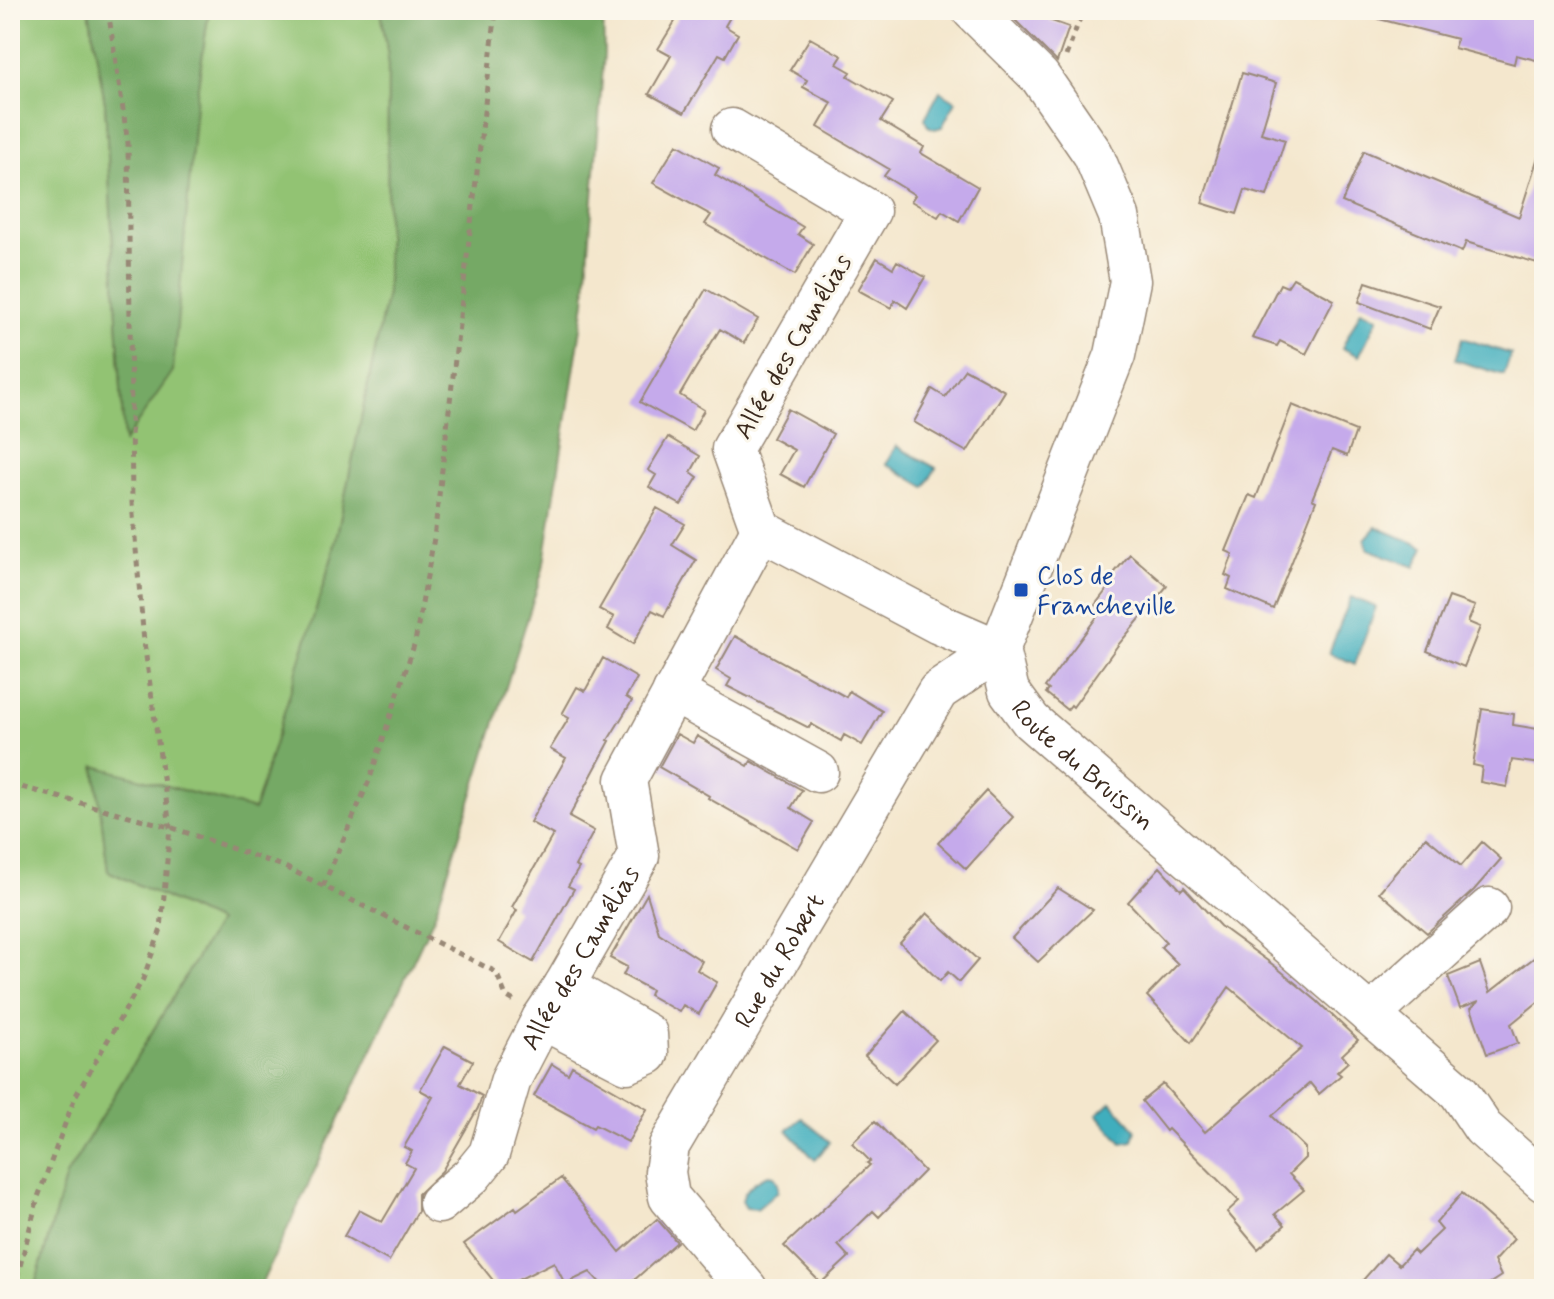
<svg xmlns="http://www.w3.org/2000/svg" width="1554" height="1299" viewBox="0 0 1554 1299" font-family="Mynerve,sans-serif">
<style>
.green{fill:#92c373;stroke:#667648;stroke-width:2}
.forest{fill:#75a965;stroke:#586a42;stroke-width:2}
.water{fill:#40aebd;stroke:#3e6c6e;stroke-width:2}
.building{fill:#c5aaeb}
.lines{fill:none;stroke-linecap:round;stroke-linejoin:round}
.minor-casing{stroke:#988876;stroke-width:43}
.path{stroke:#988876;stroke-width:5;stroke-dasharray:6 6;stroke-linecap:butt}
.minor{stroke:#fff;stroke-width:40}
.transit-dot{fill:#1a4fb4;stroke:#fbf7ec;stroke-width:3}
.labels{text-anchor:middle;stroke-width:6;stroke-linejoin:round;paint-order:stroke}
.street-label{font-size:26px;fill:#3b2a1e;stroke:#fbf7ec}
.transit-label{font-size:26px;fill:#164399;stroke:#fbf7ec;text-anchor:start}
</style>
<rect width="100%" height="100%" fill="#fbf7ec"/>
<filter id="ink" filterUnits="userSpaceOnUse"><feTurbulence type="fractalNoise" baseFrequency=".0125" numOctaves="2"/><feDisplacementMap in="SourceGraphic" scale="16" xChannelSelector="R" yChannelSelector="G"/><feConvolveMatrix kernelMatrix="1 2 1 2 8 2 1 2 1" color-interpolation-filters="sRGB"/></filter>
<filter id="wash" filterUnits="userSpaceOnUse"><feTurbulence type="fractalNoise" baseFrequency=".006" numOctaves="4" result="noise"/><feDisplacementMap in="SourceGraphic" scale="32" xChannelSelector="R" yChannelSelector="G"/><feGaussianBlur stdDeviation="1.8" result="paint"/><feColorMatrix in="noise" values="0 0 0 0 0 0 0 0 0 0 0 0 0 0 0 0 0 1.4 0 .05"/><feComposite in="paint" operator="in"/></filter>
<g filter="url(#wash)">
<rect width="100%" height="100%" fill="#f4e7cd"/>
<path class="green" d="M10,10H89L105,103L124,441L197,93L209,10H381L388,57L387,293L333,554L254,810L95,766L108,871L218,922L66,1176L34,1289H10Z"/>
<path class="forest" d="M89,10H209L197,93L173,371L124,442L105,103Z
M381,10H603L604,54L585,302L543,569L434,917L259,1289H34L66,1176L218,922L108,871L95,766L254,810L333,554L387,293L388,57Z"/>
<path class="water" d="M940,91L956,101L942,127L935,129L928,126L925,118Z
M1361,310L1378,318L1359,356L1342,348Z
M1462,338L1511,354L1504,375L1455,360Z
M896,446L936,468L925,487L886,464Z
M1376,527L1424,547L1415,567L1368,549L1365,539Z
M1351,597L1376,607L1355,664L1329,653Z
M1111,1102L1136,1130L1133,1141L1122,1143L1097,1114Z
M802,1118L830,1142L815,1160L787,1130Z
M769,1175L774,1176L778,1183V1191L757,1209L746,1208L742,1201C744,1189 757,1179 769,1175Z"/>
<g id="blocks">
<path class="building" d="M682,10H734L725,26L738,34L725,57L719,54L684,113L649,94L671,56L658,49Z
M1005,10H1037L1050,14L1049,20L1069,27L1057,62Z
M1380,10H1544V62L1516,55L1514,64L1454,48L1457,39L1379,19Z
M810,38L842,56L837,64L851,72L848,76L893,102L881,121L924,147L921,153L978,187L959,221L942,211L938,217L911,201L915,195L884,176L889,169L818,127L832,103L803,87L807,80L790,70Z
M1242,73L1276,83L1261,133L1285,140L1267,196L1245,190L1237,214L1202,203Z
M677,144L719,168L715,175L803,227L798,234L813,244L795,275L705,224L711,215L653,183Z
M1364,151L1519,217L1538,157L1544,158V265L1466,242L1462,252L1342,202Z
M877,258L893,268L897,261L925,277L907,308L895,300L891,308L858,290Z
M1293,278L1334,300L1306,354L1280,341L1277,346L1252,338L1280,284L1287,287Z
M1366,282L1440,306L1430,329L1359,302Z
M706,289L758,319L744,343L720,329L694,371L680,395L704,410L692,431L640,402Z
M965,369L1005,391L967,452L914,422L932,389L945,397Z
M1292,405L1356,431L1347,456L1332,450L1312,499L1316,501L1273,609L1227,589L1231,578L1225,575L1233,554L1226,551L1249,495L1256,498Z
M788,409L833,434L804,487L780,474L794,450L772,438Z
M668,437L700,456L691,472L698,477L681,505L649,487L656,475L648,470Z
M657,508L685,524L672,545L696,560L664,616L652,610L633,644L608,629L614,617L599,609Z
M1130,554L1167,586L1118,645L1073,707L1071,705L1067,710L1046,693L1049,690L1045,687L1102,610L1095,605L1108,588L1104,585Z
M1449,597L1475,606L1468,622L1480,627L1464,667L1427,651Z
M735,636L846,697L849,691L882,711L862,745L844,735L841,741L811,724L809,728L727,686L731,679L716,670Z
M603,658L637,678L626,697L632,701L608,740L610,741L569,817L594,831L575,866L579,868L568,886L574,889L533,962L499,942L517,910L512,907L553,835L530,822L566,758L550,749L569,718L562,714L577,687L585,691Z
M1482,709L1514,714L1513,725L1544,730L1541,764L1512,760L1507,787L1480,782L1482,767L1473,765Z
M677,734L693,743L697,736L748,766L751,761L802,790L791,808L814,822L798,849L708,798L709,796L659,767Z
M986,791L1013,817L966,869L938,843Z
M1426,837L1461,866L1482,842L1501,859L1474,890L1427,933L1379,892Z
M1160,867L1181,890L1184,887L1220,926L1276,967L1317,1001L1358,1040L1342,1055L1348,1062L1337,1072L1341,1075L1319,1094L1310,1083L1272,1116L1305,1148V1158L1289,1174L1304,1190L1275,1214L1285,1225L1258,1249L1227,1212L1239,1201L1168,1129L1166,1131L1142,1101L1163,1084L1205,1132L1302,1048L1229,987L1191,1043L1147,996L1178,964L1161,947L1166,942L1128,902Z
M1058,888L1093,910L1038,962L1012,938Z
M647,894L659,933L702,961L697,970L717,982L699,1014L683,1005L679,1012L649,995L651,990L623,975L627,967L610,958Z
M927,913L978,960L959,982L948,972L940,981L900,943Z
M1544,950V997L1511,1024L1518,1043L1487,1054L1471,1008L1479,1001L1460,1008L1448,976L1480,963L1490,992Z
M905,1011L936,1040L895,1084L865,1056Z
M445,1046L473,1061L460,1084L482,1096L478,1108L442,1171L418,1194V1211L389,1261L344,1236L359,1210L382,1222L414,1168L405,1163L412,1151L404,1147L433,1097L420,1090Z
M552,1064L568,1074L572,1066L647,1109L628,1142L595,1125L593,1128L534,1096Z
M875,1121L924,1171L879,1217L873,1211L838,1245L849,1257L821,1283L784,1246L870,1165L867,1163L870,1161L852,1143Z
M561,1178L620,1252L657,1219L677,1242L624,1289H606L590,1272L565,1284L554,1262L500,1289L464,1244L515,1207L517,1210Z
M1462,1193L1514,1239L1494,1261L1501,1276L1481,1289H1355L1386,1254L1399,1265L1413,1250L1417,1254L1442,1230L1436,1223Z"/>
</g>
</g>
<g filter="url(#ink)">
<use href="#blocks" fill-opacity="0" stroke="#988876" stroke-width="2"/>
<g class="lines">
<defs>
<g id="minor">
<path id="s1" d="M972,10L1040,77L1093,154L1119,216L1130,281L1115,355L999,650L1009,691L1031,721L1459,1092L1483,1128L1544,1182"/>
<path d="M732,129L870,211L732,449L761,530"/>
<path d="M673,692L818,772"/>
<path d="M1370,1015L1489,908"/>
<path d="M542,1019L627,1063L648,1054L647,1034L564,986"/>
<path id="s2" d="M439,1203L471,1176L489,1154L511,1079L542,1019L564,986L639,856L626,780L761,530L939,624L999,650"/>
<path id="s3" d="M747,1289L669,1197L665,1172L669,1146L938,691L999,650"/>
</g>
</defs>
<use href="#minor" class="minor-casing"/>
<path class="path" d="M1054,17L1056,10
M1066,56L1083,10
M10,784L170,827L283,866L496,972L506,996L514,1001
M323,886L369,781L415,642L434,538L496,10
M14,1289L38,1197L75,1097L143,979L161,929L170,827L144,642L132,503L128,143L108,10"/>
<use href="#minor" class="minor"/>
</g>
</g>
<rect class="transit-dot" x="1013" y="582" width="16" height="16" rx="4"/>
<g class="labels">
<g class="street-label">
<text transform="translate(792 346) rotate(-60)" y="9">Allée des Camélias</text>
<text dy="9" stroke="none"><textPath href="#s1" startOffset="862">Route du Bruissin</textPath></text>
<text dy="9" stroke="none"><textPath href="#s2" startOffset="288">Allée des Camélias</textPath></text>
<text dy="9" stroke="none"><textPath href="#s3" startOffset="388">Rue du Robert</textPath></text>
</g>
<g class="transit-label">
<text x="1037" y="584">Clos de<tspan x="1037" dy="30">Francheville</tspan></text>
</g>
</g>
<rect width="1554" height="1299" fill="none" stroke="#fbf7ec" stroke-width="40"/>
</svg>
